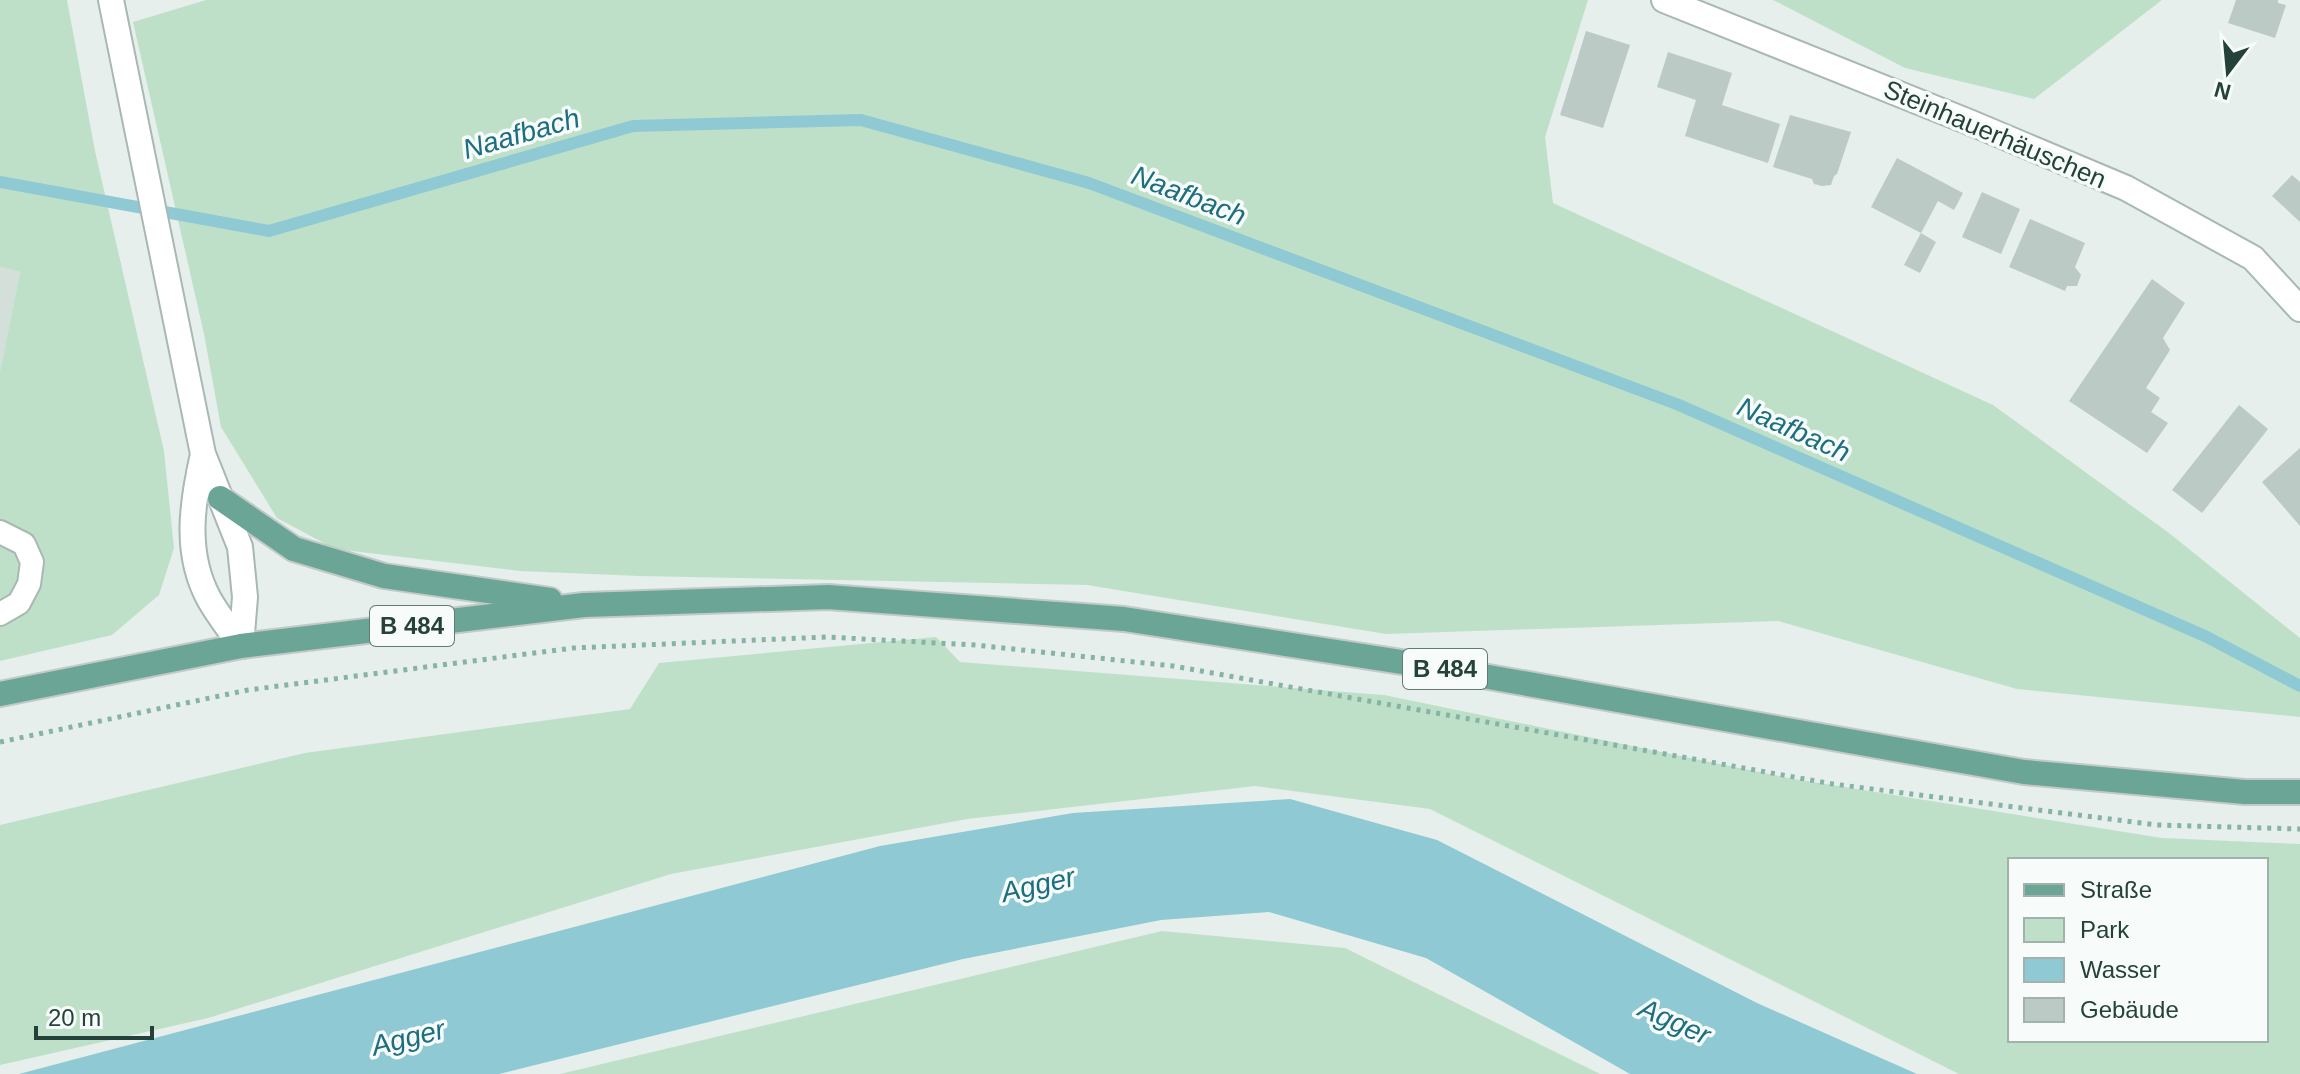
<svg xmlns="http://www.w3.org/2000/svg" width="2300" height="1074" viewBox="0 0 2300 1074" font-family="Arial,sans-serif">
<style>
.built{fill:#d4dfda}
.green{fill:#bfe0c8;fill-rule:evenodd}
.water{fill:#8ec9d4}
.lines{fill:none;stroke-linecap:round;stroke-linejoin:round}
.stream{stroke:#8ec9d4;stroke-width:12}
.building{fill:#bbcac4}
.service-casing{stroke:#a8b8b2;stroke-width:26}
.minor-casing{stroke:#a8b8b2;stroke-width:28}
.tertiary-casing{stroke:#a8b8b2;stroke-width:28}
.primary-casing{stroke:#c2cac8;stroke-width:28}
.path{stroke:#86b3a5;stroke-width:5;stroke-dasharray:4 6;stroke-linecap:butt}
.service{stroke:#fff;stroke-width:22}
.minor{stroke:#fff;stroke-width:24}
.tertiary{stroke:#fff;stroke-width:24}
.primary{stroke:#6aa596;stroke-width:24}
.labels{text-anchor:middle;stroke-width:7;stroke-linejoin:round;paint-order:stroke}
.shield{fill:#f7fbf9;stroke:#637a73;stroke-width:2}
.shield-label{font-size:24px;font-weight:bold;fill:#24423a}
.street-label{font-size:26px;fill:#24423a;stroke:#f7fbf9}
.water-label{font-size:28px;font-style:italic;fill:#1c6f80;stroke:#f7fbf9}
</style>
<rect width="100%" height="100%" fill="#e6efeb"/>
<path class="built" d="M0,267L20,272L0,371Z"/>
<path class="green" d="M0,0H67L95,151L164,451L174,548L159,595L112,635L0,661V371L20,272L0,267Z
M206,0H1588L1545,137L1553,203L1993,405L2169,533L2300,638V717L2017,689L1778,621L1386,634L1087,585L639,576L520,571L335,549L277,518L221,427L204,334L133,22Z
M1773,0H2162L2034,99L1905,68Z
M936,637L960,662L1384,695L1788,778L2162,838L2300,844V1074H1959L1430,809L1255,786L967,819L671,874L208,1018L0,1065V825L305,753L630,709L659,663ZM2010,860H2266V1040H2010Z
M1162,931L1345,948L1600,1074H560Z"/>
<path class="water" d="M1290,799L1437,840L1757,1003L1917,1074H1630L1426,958L1269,912L1161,920L963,959L499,1074H19L880,846L1073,813Z"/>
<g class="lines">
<path class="stream" d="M0,182L269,231L633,126L861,120L1089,183L1679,405L2207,637L2300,686"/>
</g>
<path class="building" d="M2236,0H2278V3L2286,5L2275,38L2228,23Z
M1586,31L1630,45L1603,128L1560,115Z
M1668,52L1732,73L1722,105L1780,124L1768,163L1685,136L1696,100L1657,87Z
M1790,115L1851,132L1837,174L1834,176L1831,185L1822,186L1814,184L1812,179L1773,167Z
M1897,158L1963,193L1954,210L1938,201L1921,233L1871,207Z
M2292,175L2300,182V222L2272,196Z
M1982,192L2020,209L2001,254L1962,237Z
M2030,219L2085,243L2075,267L2081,275L2077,286H2067L2065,291L2009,267Z
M1921,233L1936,242L1920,273L1904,265Z
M2152,279L2185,303L2163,338L2170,350L2146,388L2160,398L2151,412L2168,423L2147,453L2069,401Z
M2239,405L2268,429L2202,513L2172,490Z
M2300,448V526L2262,482Z"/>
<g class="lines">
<defs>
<path id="service" d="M0,532L24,544L32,562L29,584L19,603L0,614"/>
<path id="minor" d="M1664,0L1969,122L2126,188L2253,258L2300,309"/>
<path id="tertiary" d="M111,0L203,454L240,547L245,597L241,646
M203,454C192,503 184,553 209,599C218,615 230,630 241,646"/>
<path id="primary" d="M220,498L294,549L384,576L550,600
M0,694L241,646L584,605L828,597L1124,619L1421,665L2024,772L2245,792H2300"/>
</defs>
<use href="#service" class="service-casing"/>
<use href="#minor" class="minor-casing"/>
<use href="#tertiary" class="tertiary-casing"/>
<use href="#primary" class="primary-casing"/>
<path class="path" d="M0,742L248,690L573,648L826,637L975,645L1173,666L1833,784L2157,825L2300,829"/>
<use href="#service" class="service"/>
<use href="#minor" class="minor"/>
<use href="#tertiary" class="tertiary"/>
<use href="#primary" class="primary"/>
</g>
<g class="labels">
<g class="shield">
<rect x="370" y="606" width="84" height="40" rx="6"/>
<rect x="1403" y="649" width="84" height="40" rx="6"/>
</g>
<g class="shield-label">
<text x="412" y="634">B 484</text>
<text x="1445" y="677">B 484</text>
</g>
<g class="street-label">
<text transform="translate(1995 134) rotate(23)" y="9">Steinhauerhäuschen</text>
</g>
<g class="water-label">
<text transform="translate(521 133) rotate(-16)" y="10">Naafbach</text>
<text transform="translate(1189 195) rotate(21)" y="10">Naafbach</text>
<text transform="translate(1794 429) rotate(24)" y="10">Naafbach</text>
<text transform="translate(1038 884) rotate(-13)" y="10">Agger</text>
<text transform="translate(1675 1021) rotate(24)" y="10">Agger</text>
<text transform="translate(408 1037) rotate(-14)" y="10">Agger</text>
</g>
</g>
<rect x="2008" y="858" width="260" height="184" fill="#f7fbf9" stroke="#a3b1ad" stroke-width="2"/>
<rect x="2024" y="884" width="40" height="12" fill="#6aa596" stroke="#a3b1ad" stroke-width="2"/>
<text x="2080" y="898" font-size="24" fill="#24423a">Straße</text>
<rect x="2024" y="918" width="40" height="24" fill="#bfe0c8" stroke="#a3b1ad" stroke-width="2"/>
<text x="2080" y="938" font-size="24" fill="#24423a">Park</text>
<rect x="2024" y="958" width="40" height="24" fill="#8ec9d4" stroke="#a3b1ad" stroke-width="2"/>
<text x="2080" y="978" font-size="24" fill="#24423a">Wasser</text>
<rect x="2024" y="998" width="40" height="24" fill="#bbcac4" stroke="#a3b1ad" stroke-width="2"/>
<text x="2080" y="1018" font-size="24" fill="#24423a">Gebäude</text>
<g transform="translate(2228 72) rotate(196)" stroke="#f7fbf9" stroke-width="6" paint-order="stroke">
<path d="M0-6L14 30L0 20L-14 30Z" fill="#24423a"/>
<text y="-12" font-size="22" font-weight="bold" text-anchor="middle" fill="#24423a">N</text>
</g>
<path d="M36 1026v12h116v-12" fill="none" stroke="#24423a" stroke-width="4"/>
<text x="48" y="1026" font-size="24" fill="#24423a" stroke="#f7fbf9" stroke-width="6" paint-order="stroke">20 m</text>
</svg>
